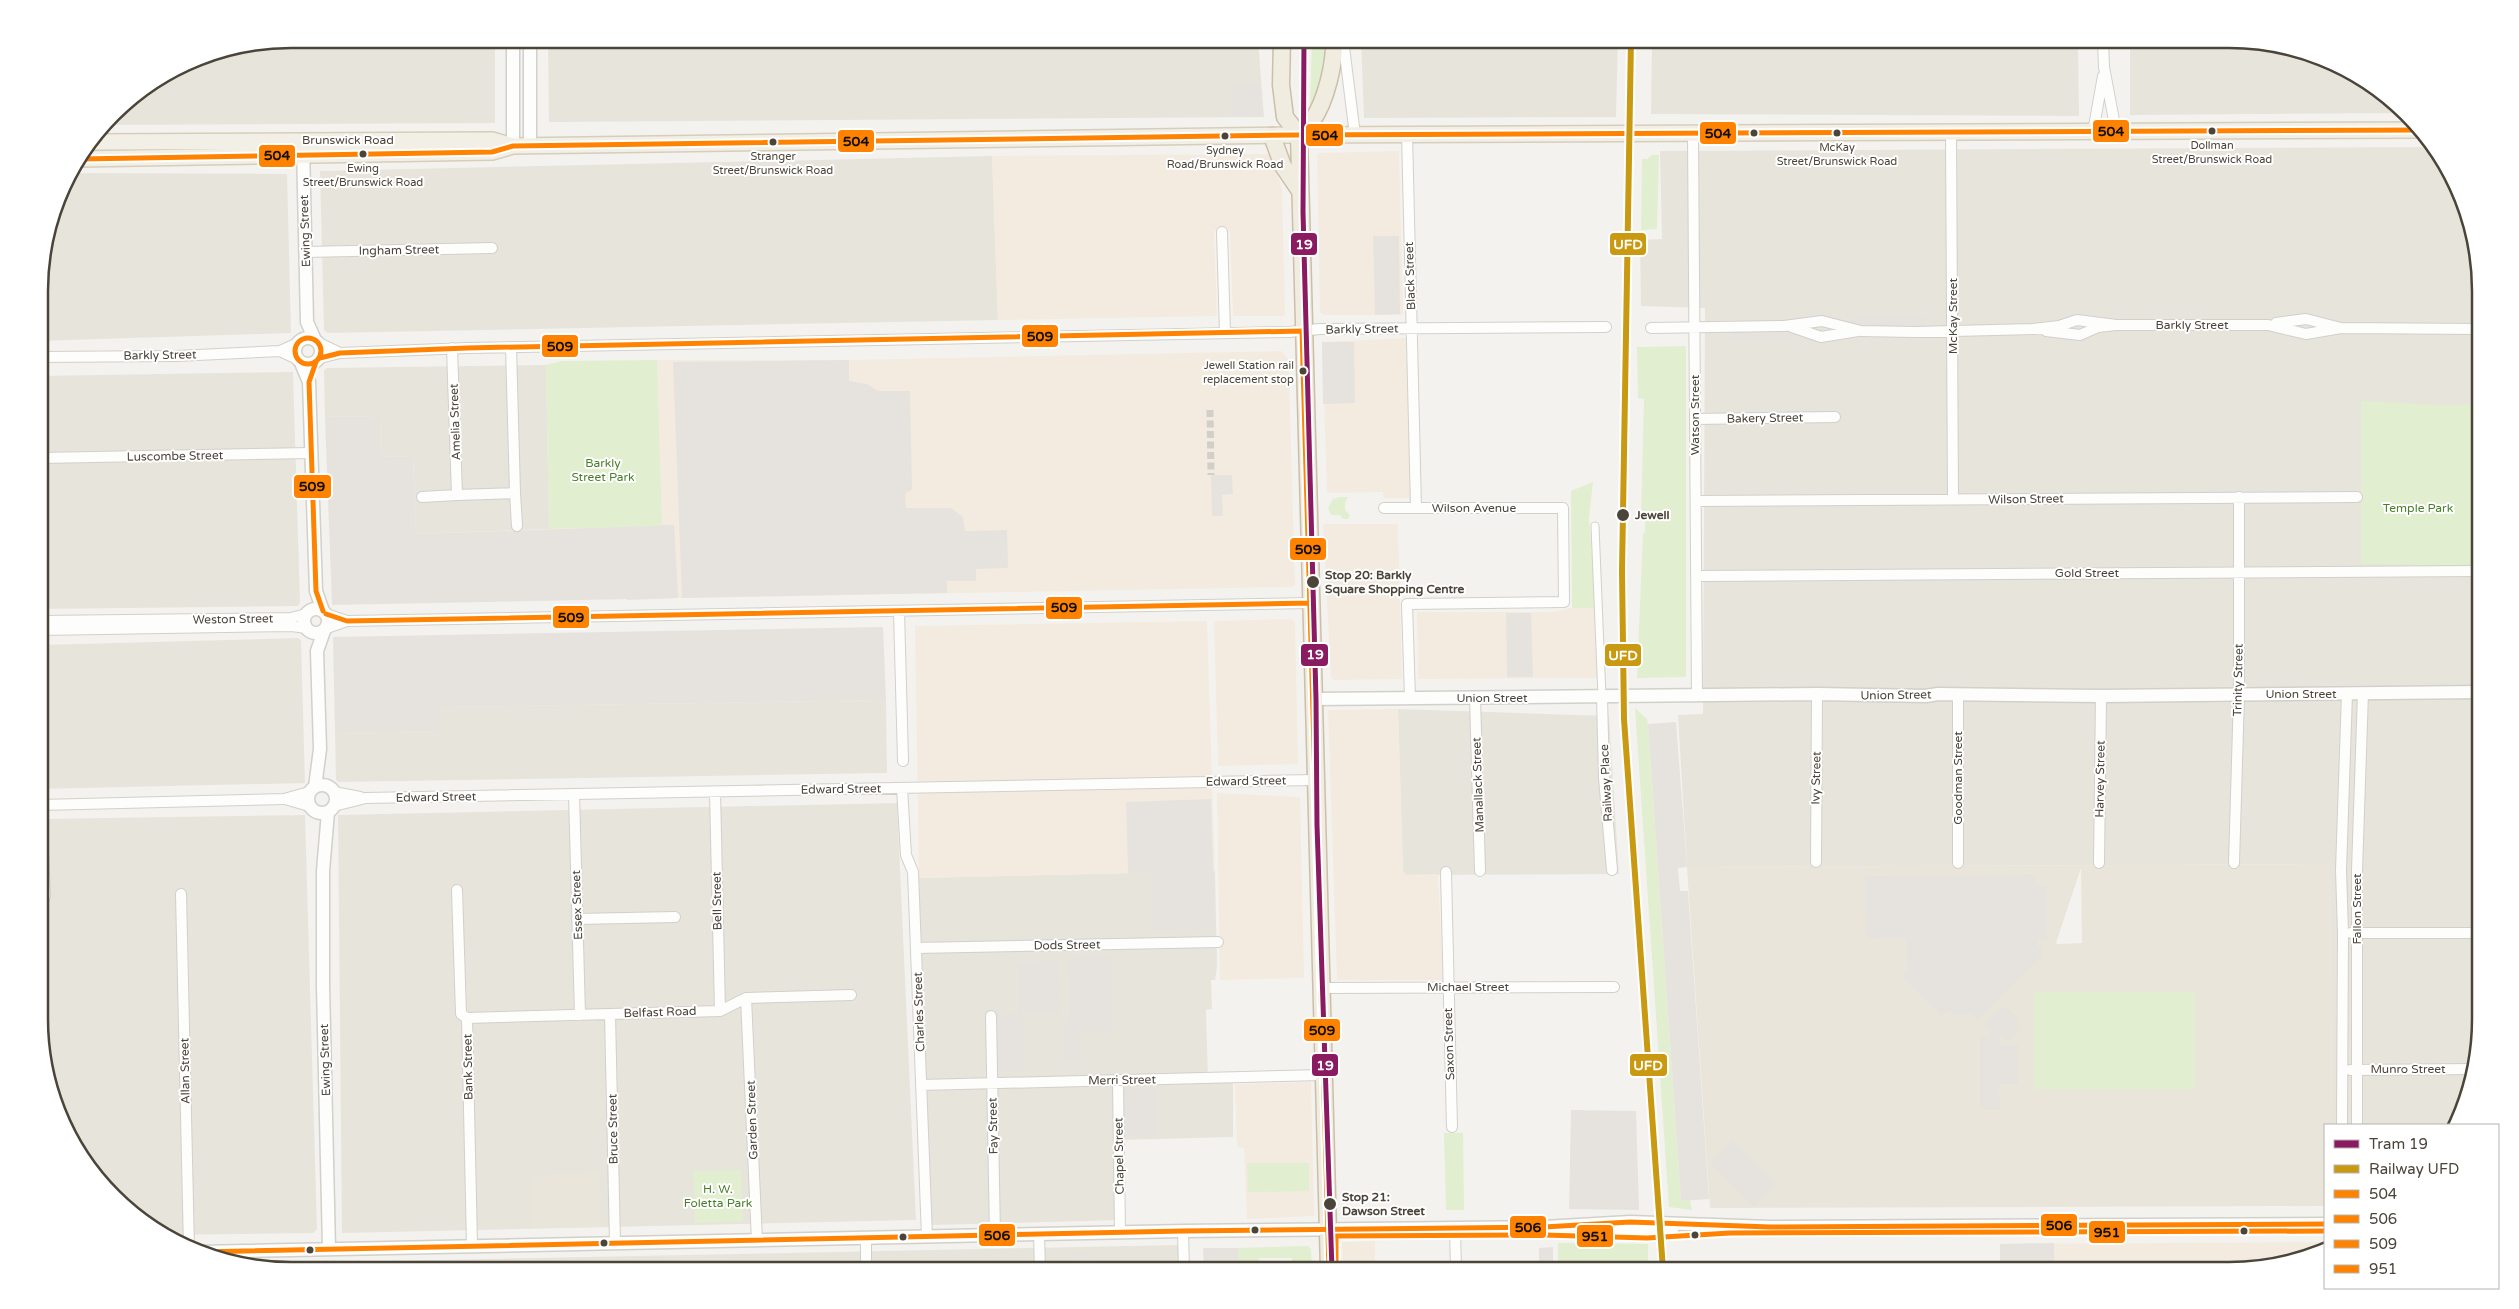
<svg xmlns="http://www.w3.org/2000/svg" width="2519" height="1309" viewBox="0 0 2519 1309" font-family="'Varela Round',sans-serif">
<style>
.residential{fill:#e7e4dc}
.commercial{fill:#f3ebdf}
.industrial{fill:#e6e2de}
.education{fill:#eae5da;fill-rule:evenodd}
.green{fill:#e1eecf}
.parking{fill:#e6e3df}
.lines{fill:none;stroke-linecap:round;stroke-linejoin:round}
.pedestrian-tunnel{stroke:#d2cfca;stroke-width:7;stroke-dasharray:7 3.5;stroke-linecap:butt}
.pedestrian-casing{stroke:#d2d0cb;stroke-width:9}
.minor-casing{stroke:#d2d0cb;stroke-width:12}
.tertiary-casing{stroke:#d2d0cb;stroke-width:15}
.primary-casing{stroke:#d6cebb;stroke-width:18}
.trunk-casing{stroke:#ccbfa9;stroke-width:19}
.pedestrian{stroke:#fdfdfc;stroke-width:7}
.minor{stroke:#fdfdfc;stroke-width:10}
.tertiary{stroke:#fdfdfc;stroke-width:12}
.primary{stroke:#f2efe6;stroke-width:15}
.trunk{stroke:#f0ece0;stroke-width:16}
.bus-1-casing{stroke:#fff;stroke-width:9}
.bus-2-casing{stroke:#fff;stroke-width:9}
.bus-3-casing{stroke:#fff;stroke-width:9}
.bus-4-casing{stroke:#fff;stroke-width:9}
.bus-1{stroke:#ff8200;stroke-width:5}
.bus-2{stroke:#ff8200;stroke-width:5}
.bus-3{stroke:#ff8200;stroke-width:5}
.bus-4{stroke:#ff8200;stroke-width:5}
.rail-1-casing{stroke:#fff;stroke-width:10}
.rail-1{stroke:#c99911;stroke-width:6}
.tram-1-casing{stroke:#fff;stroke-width:9}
.tram-1{stroke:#8a1b61;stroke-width:5}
.bus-dot{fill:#4b4439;stroke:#fff;stroke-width:2}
.labels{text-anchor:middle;stroke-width:4;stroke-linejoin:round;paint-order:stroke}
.bus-label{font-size:11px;fill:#4b4439;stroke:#fff}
.street-label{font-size:12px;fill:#4b4439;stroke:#fff}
.park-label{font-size:12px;fill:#4a7f2a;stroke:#fff}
.stop-label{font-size:12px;font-weight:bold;fill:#4b4439;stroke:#fff;text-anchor:start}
.rim{fill:none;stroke:#4b4439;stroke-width:2.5}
.line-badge{stroke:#fff;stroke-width:2}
.badge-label{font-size:14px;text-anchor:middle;font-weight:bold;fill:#fff}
.pale-badge-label{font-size:14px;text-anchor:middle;font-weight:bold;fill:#111}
</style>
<rect width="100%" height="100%" fill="#f4f2ee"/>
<path class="residential" d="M290,39H495V123L106,125L124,101L194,58Z
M548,39H1258L1264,117L549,122Z
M1361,39H1618L1616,117L1364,118Z
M1652,39H2078L2079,116L1651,114Z
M2130,39H2229L2294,47L2340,65L2395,101L2405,113L2130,115Z
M2435,147L2461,194L2478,258L2480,1019L2472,1084L2456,1125H2332L2330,864L1687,867L1678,715L1703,714L1705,308L1641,306L1640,240L1662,239L1660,151Z
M992,156L998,320L328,333L324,330L320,171Z
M69,173L287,174L291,333L39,341V274L65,179Z
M546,365L549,529L416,534L413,457L381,456L380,416L325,417L324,370L327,368Z
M293,372L300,603L298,606L40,609V376Z
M298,638L301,640L305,783L40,789V645Z
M886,700L887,773L339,782L336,780L335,733L440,731V707Z
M1398,709L1609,716L1619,874L1406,875L1403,871Z
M897,803L916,1220L342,1233L338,815Z
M305,815L317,1229L313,1233L165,1235L125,1208L91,1172L58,1115L41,1052L40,819Z
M1215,871L1217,966L1215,980H1211L1212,1009L1206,1010L1208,1079H1233V1137L1121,1140L1122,1220L931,1225L919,878Z
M1181,1245V1270H290L239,1264Z"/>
<path class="commercial" d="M1399,151L1403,315H1324L1320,312L1317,155L1319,153Z
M1270,154L1282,188L1285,316H1233L1230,231H1214L1217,316L998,320L992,156Z
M1406,338L1411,498H1384L1383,492L1327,493L1322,342Z
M1281,351L1288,358L1289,377L1295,585L1292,587L678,598L674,526H662L657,360H849Z
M1323,524H1398L1402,679L1334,680L1331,678Z
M1572,608H1596L1597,678L1418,679L1417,612H1551Z
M1292,619L1295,623L1298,764L1218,766L1214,621Z
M1207,621L1215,871L919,878L915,626Z
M1398,709L1403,871L1406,875L1438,874L1443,980H1337L1328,710Z
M1217,793L1300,797L1304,978L1220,980Z
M1311,1082L1314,1216L1247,1219L1244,1148L1237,1147L1235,1084Z
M1375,1241V1270H1343L1342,1242Z
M2325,1242V1249L2309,1257L2245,1270H2000V1244Z"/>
<path class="industrial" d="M380,416L381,456L413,457L416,534L674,525L678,598L332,605L325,417Z
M883,627L886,700L440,707V731L335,733L333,637Z"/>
<path class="education" d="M2330,864L2332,1125H2325V1206L1710,1208L1687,867ZM2081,868L2082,943L2057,944L2056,943Z
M600,1173L601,1227L533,1228L532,1175Z
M723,1258V1270H668L667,1260Z"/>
<path class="green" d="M1312,39H1327C1325,61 1325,89 1310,106Z
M1652,155H1659L1657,229L1641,230L1642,159H1647Z
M1686,346V677L1637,678L1643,533H1645V517H1641L1644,399L1638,398L1637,347Z
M657,360L662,526L549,529L546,365L562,361Z
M2361,401L2442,405L2479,404V566L2361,564Z
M1593,482L1589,518L1596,608H1572L1571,491Z
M1340,497H1348L1345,503V510L1350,515L1348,519H1343L1340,515H1331L1328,508L1333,499Z
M1635,708L1647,719L1648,724L1681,1201L1690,1200L1692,1210L1669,1207Z
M2034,992H2195V1089H2034Z
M1444,1133H1463L1464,1210H1446Z
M1247,1163H1309V1191L1248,1192Z
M741,1170L743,1221L695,1223L693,1171Z
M1558,1243L1648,1244V1270H1558Z
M1308,1246L1311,1249L1312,1270H1292V1258H1259L1258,1267H1238V1248Z"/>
<path class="parking" d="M1260,83L1262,115H1232V84Z
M1373,236H1399L1400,314L1375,315Z
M1926,316L1921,325H1849L1854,317Z
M1734,332H1800L1791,340H1726Z
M1322,342H1354L1355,403L1323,404Z
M849,360V381L867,384L878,391H910L912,489L905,494L906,508H951L963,517L965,531L1007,530L1008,568L976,569V581H947V593L682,598L673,362Z
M1211,475H1232L1233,494L1222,495L1223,516H1212Z
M674,525L678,598L627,600L626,527Z
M1506,613H1531L1533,677H1507Z
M1676,722L1687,867L1678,868L1680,891H1688L1709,1199L1681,1201L1648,724Z
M1211,799L1215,929L1152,930L1151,873H1128L1126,802Z
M2035,875L2036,886H2047V940L2038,941V946L2042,949L2041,958L1977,1020L1971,1014L1955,1015L1950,1010L1941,1016L1901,976L1907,969L1906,938L1866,939L1865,876Z
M1111,956L1113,1031H1080L1081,1059L1065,1061L1064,1026L1070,1012L1069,958Z
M1058,960L1059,1013L1023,1014L1024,1072H996L995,1015L1018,1014V963Z
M2003,1006L2019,1018L2015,1023L2021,1029L2008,1042L2001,1036L1999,1037L2000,1045H2018V1084H1999L2000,1109H1980V1036H1989L1991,1032L1984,1025Z
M1155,1088L1156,1136H1123L1122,1089Z
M1571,1110L1636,1111L1639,1210L1569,1209Z
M1733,1140L1777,1184L1754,1207L1710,1163Z
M2054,1243V1261L2000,1262V1244Z
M1553,1247V1270H1531V1261H1539V1248Z
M1203,1248H1238V1267H1257V1270H1204Z
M1074,1252H1091V1270H1074Z"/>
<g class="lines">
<path class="pedestrian-tunnel" d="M1210,410L1211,475"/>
<defs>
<path id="pedestrian" d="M1595,526L1602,697"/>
<path id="minor" d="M1343,39L1355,135
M2103,39L2104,67L2116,131
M2093,132L2103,76
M1951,133L1953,499
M1407,134L1416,507
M1693,134L1697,696
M1222,232L1225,333
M305,252L492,248
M2276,323L2306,319L2341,328L2478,329
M1792,327L1821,337L1858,331
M1651,328L1784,326L1822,321L1861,331L1915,332L2033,329L2059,326L2077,320L2116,325
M2046,331L2080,335L2098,327L2116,325H2268L2306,334L2341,328
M319,343L340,353
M452,348L457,495L515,493L511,347
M280,351L297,359
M39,357L176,356L280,351L298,343
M320,358L340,353L467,348L1289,332L1320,329L1606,327
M1695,419L1835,417
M40,458L311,453
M515,493L517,526
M422,497L457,495
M1696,501L2357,497
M1384,508H1563L1564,602L1407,604L1410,698
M1696,576L2479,571
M899,611L903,761
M326,614L347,621L1311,603
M40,621L291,618L306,614
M327,628L347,621
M40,630L292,626L306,628
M1958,694V863
M1602,697L1604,778L1612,870
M1475,698L1480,871
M902,788L906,855L913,872L927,1237
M334,792L360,797
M715,792L720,1011
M574,794L580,1015
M285,799L309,806
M40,805L284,799L309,792
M334,806L366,798L1316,780
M1816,862L1817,694
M2099,863L2101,696
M2234,863L2239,694V497
M1446,872L1452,1127
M457,890L461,1014L467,1018L472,1246
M181,894L189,1248
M41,906L45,896L41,805
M577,919L675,917
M2351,933H2480
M916,948L1218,942
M1322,988L1614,987
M746,998L757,1241
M610,1014L615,1243
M991,1016L995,1235
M467,1018L720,1011L746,998L851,995
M41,1051V1052
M2350,1070L2474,1069
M1118,1080L1120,1233
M921,1085L1324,1075
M2342,1125L2343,933L2341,870L2347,693
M2357,1125V870L2363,693
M1455,1228L1456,1270
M1183,1231L1184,1270
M1039,1234L1040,1270
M866,1239V1270"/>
<path id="tertiary" d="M513,39V146
M303,146L307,322L315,340
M530,146V39
M295 351a13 13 0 1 1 26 0a13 13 0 1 1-26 0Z
M301,363L309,382L316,591L323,611
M304 621a12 12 0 1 1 24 0a12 12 0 1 1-24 0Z
M1314,699L1817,694L1926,696L1938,694L2101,696L2479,692
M308 799a14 14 0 1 1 28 0a14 14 0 1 1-28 0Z
M315,787L320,749L317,651L324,631
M328,812L323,871V986L329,1248
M1602,1231H1672
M200,1252L1183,1231L1544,1227L1630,1222L1770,1227L2325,1224"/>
<path id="primary" d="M93,142L492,140L513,146L1296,135L2420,130
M80,159L492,152L513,146"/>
<path id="trunk" d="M1282,39L1281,85L1285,117L1299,135
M1299,135L1329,1270
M1299,135C1303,131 1308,126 1312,121C1326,101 1335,63 1334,39
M1272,136L1283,166L1300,191"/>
</defs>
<use href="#pedestrian" class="pedestrian-casing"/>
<use href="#minor" class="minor-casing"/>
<use href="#tertiary" class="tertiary-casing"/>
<use href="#primary" class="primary-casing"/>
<use href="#trunk" class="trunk-casing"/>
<use href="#pedestrian" class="pedestrian"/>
<use href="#minor" class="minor"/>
<use href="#tertiary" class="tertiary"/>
<use href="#primary" class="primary"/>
<use href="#trunk" class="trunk"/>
<defs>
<path id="bus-1" d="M80,159L492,152L513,146L1296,135L2420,130"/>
<path id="bus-2" d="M200,1252L1183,1231L1544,1227L1630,1222L1770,1227L2325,1224"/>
<path id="bus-3" d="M295 351a13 13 0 1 1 26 0a13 13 0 1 1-26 0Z
M320,358L340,353L467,348L1302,331L1329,1270
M316,362L309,382L316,591L323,611
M326,614L347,621L1311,603"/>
<path id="bus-4" d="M1336,1270V1236L1544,1235L1647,1238L1730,1233L2325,1231"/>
</defs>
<use href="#bus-1" class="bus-1-casing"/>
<use href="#bus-2" class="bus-2-casing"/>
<use href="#bus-3" class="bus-3-casing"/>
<use href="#bus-4" class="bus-4-casing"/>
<use href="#bus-1" class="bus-1"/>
<use href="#bus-2" class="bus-2"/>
<use href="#bus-3" class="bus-3"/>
<use href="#bus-4" class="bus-4"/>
<defs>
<path id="rail-1" d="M1631,39L1622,571L1624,719L1663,1270"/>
</defs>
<use href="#rail-1" class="rail-1-casing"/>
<use href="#rail-1" class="rail-1"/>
<defs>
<path id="tram-1" d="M1304,39L1303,212L1316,699L1317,825L1332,1270"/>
</defs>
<use href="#tram-1" class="tram-1-casing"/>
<use href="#tram-1" class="tram-1"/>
</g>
<g class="bus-dot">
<circle cx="2212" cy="131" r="4.5"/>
<circle cx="1754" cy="133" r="4.5"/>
<circle cx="1837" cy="133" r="4.5"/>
<circle cx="1225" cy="136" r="4.5"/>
<circle cx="773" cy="142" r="4.5"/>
<circle cx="363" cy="154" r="4.5"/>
<circle cx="1303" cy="371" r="4.5"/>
<circle cx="1623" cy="515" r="7"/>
<circle cx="1313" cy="582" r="7"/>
<circle cx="1330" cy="1204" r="7"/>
<circle cx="1255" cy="1230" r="4.5"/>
<circle cx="2244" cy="1231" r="4.5"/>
<circle cx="1695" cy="1235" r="4.5"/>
<circle cx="903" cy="1237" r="4.5"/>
<circle cx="604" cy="1243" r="4.5"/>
<circle cx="310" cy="1250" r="4.5"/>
</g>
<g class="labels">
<g class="bus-label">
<text x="2212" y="149">Dollman<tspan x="2212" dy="14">Street/Brunswick Road</tspan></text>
<text x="1837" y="151">McKay<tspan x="1837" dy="14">Street/Brunswick Road</tspan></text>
<text x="1225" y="154">Sydney<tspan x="1225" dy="14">Road/Brunswick Road</tspan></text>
<text x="773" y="160">Stranger<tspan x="773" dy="14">Street/Brunswick Road</tspan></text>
<text x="363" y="172">Ewing<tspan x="363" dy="14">Street/Brunswick Road</tspan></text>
<text x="1294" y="369" text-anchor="end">Jewell Station rail<tspan x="1294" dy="14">replacement stop</tspan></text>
</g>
<g class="street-label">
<text x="348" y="144">Brunswick Road</text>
<text transform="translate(305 231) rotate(-92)" y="4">Ewing Street</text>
<text transform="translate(399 250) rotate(-1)" y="4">Ingham Street</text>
<text transform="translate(1410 276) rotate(-92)" y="4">Black Street</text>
<text transform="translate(1953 316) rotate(-90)" y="4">McKay Street</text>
<text x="2192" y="329">Barkly Street</text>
<text transform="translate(1362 329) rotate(-1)" y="4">Barkly Street</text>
<text transform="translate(160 355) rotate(-1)" y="4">Barkly Street</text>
<text transform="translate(1695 415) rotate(-90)" y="4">Watson Street</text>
<text transform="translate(1765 418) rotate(-1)" y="4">Bakery Street</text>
<text transform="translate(455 422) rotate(-92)" y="4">Amelia Street</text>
<text transform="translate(175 456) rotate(-1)" y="4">Luscombe Street</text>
<text transform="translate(2026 499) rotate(-1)" y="4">Wilson Street</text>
<text x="1474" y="512">Wilson Avenue</text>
<text x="2087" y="577">Gold Street</text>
<text transform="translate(233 619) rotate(-1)" y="4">Weston Street</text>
<text transform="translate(2238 680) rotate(-89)" y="4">Trinity Street</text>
<text x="2301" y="698">Union Street</text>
<text transform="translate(1896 695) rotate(-1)" y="4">Union Street</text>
<text x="1492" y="702">Union Street</text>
<text transform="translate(1816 778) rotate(-89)" y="4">Ivy Street</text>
<text transform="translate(1958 778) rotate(-90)" y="4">Goodman Street</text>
<text transform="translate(2100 779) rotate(-89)" y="4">Harvey Street</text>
<text transform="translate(1246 781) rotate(-1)" y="4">Edward Street</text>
<text transform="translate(1606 783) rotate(-93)" y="4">Railway Place</text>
<text transform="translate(1478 785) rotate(-92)" y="4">Manallack Street</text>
<text transform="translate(841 789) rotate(-1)" y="4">Edward Street</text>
<text transform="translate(436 797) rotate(-1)" y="4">Edward Street</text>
<text transform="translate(717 901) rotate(-91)" y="4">Bell Street</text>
<text transform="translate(577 905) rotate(-92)" y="4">Essex Street</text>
<text transform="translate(2357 909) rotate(-90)" y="4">Fallon Street</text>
<text transform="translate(1067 945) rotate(-1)" y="4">Dods Street</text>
<text x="1468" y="991">Michael Street</text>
<text transform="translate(660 1012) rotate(-2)" y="4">Belfast Road</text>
<text transform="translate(919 1012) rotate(-92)" y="4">Charles Street</text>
<text transform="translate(1449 1044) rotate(-92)" y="4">Saxon Street</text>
<text transform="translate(325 1060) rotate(-92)" y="4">Ewing Street</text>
<text transform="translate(468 1067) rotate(-91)" y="4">Bank Street</text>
<text x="2408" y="1073">Munro Street</text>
<text transform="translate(185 1071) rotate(-91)" y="4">Allan Street</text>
<text transform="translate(1122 1080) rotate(-1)" y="4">Merri Street</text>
<text transform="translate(752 1120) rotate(-92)" y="4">Garden Street</text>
<text transform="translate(993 1126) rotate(-91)" y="4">Fay Street</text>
<text transform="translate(613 1129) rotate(-91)" y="4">Bruce Street</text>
<text transform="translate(1119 1156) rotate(-91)" y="4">Chapel Street</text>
</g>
<g class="park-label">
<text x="603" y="467">Barkly<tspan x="603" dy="14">Street Park</tspan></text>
<text x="2418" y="512">Temple Park</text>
<text x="718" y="1193">H. W.<tspan x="718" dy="14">Foletta Park</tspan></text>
</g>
<g class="stop-label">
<text x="1635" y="519">Jewell</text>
<text x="1325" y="579">Stop 20: Barkly<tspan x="1325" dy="14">Square Shopping Centre</tspan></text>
<text x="1342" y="1201">Stop 21:<tspan x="1342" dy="14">Dawson Street</tspan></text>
</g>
</g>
<path d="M0 0H2519V1309H0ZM291 48H2229A243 243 0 0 1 2472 291V1019A243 243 0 0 1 2229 1262H291A243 243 0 0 1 48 1019V291A243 243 0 0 1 291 48Z" fill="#fff" fill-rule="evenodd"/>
<path class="rim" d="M291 48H2229A243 243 0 0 1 2472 291V1019A243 243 0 0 1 2229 1262H291A243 243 0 0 1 48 1019V291A243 243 0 0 1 291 48Z"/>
<g class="line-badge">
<rect x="2092" y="119" width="38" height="24" rx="5" fill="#ff8200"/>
<rect x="1699" y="121" width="38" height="24" rx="5" fill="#ff8200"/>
<rect x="1305" y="123" width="39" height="24" rx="5" fill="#ff8200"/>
<rect x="837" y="129" width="38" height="24" rx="5" fill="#ff8200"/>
<rect x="258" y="144" width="38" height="24" rx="5" fill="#ff8200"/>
<rect x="1290" y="232" width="28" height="24" rx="5" fill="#8a1b61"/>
<rect x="1609" y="232" width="38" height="24" rx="5" fill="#c99911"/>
<rect x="1021" y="324" width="38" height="24" rx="5" fill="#ff8200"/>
<rect x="541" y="334" width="38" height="24" rx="5" fill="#ff8200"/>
<rect x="293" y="474" width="39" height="25" rx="5" fill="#ff8200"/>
<rect x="1289" y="537" width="38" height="24" rx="5" fill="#ff8200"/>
<rect x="1045" y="596" width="38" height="24" rx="5" fill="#ff8200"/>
<rect x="552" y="605" width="38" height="24" rx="5" fill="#ff8200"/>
<rect x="1300" y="643" width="29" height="24" rx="5" fill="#8a1b61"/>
<rect x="1604" y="643" width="38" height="24" rx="5" fill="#c99911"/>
<rect x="1303" y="1018" width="38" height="24" rx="5" fill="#ff8200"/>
<rect x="1311" y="1053" width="28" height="24" rx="5" fill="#8a1b61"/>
<rect x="1629" y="1053" width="39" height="24" rx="5" fill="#c99911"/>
<rect x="2040" y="1213" width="38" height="24" rx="5" fill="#ff8200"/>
<rect x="1509" y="1215" width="38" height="24" rx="5" fill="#ff8200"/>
<rect x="2088" y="1220" width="38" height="24" rx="5" fill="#ff8200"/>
<rect x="978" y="1223" width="38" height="24" rx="5" fill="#ff8200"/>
<rect x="1576" y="1224" width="38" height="24" rx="5" fill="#ff8200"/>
</g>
<g class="badge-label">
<text x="1304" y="249">19</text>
<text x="1628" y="249">UFD</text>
<text x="1315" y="659">19</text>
<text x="1623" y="660">UFD</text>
<text x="1325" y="1070">19</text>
<text x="1648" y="1070">UFD</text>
</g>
<g class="pale-badge-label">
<text x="2111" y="136">504</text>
<text x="1718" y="138">504</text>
<text x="1325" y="140">504</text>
<text x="856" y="146">504</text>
<text x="277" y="160">504</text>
<text x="1040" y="341">509</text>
<text x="560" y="351">509</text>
<text x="312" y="491">509</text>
<text x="1308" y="554">509</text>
<text x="1064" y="612">509</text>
<text x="571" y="622">509</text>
<text x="1322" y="1035">509</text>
<text x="2059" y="1230">506</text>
<text x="1528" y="1232">506</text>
<text x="2107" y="1237">951</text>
<text x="997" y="1240">506</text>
<text x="1595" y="1241">951</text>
</g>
<rect x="2324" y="1124" width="175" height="165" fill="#ffffff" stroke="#b7b4b0"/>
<rect x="2334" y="1140" width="25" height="8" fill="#8a1b61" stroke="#b7b4b0"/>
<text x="2369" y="1149" font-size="15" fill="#4b4439">Tram 19</text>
<rect x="2334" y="1165" width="25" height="8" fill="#c99911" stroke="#b7b4b0"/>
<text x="2369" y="1174" font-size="15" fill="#4b4439">Railway UFD</text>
<rect x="2334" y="1190" width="25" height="8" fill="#ff8200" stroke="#b7b4b0"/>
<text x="2369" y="1199" font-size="15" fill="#4b4439">504</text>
<rect x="2334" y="1215" width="25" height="8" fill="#ff8200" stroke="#b7b4b0"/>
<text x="2369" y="1224" font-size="15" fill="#4b4439">506</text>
<rect x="2334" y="1240" width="25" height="8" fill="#ff8200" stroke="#b7b4b0"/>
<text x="2369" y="1249" font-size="15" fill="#4b4439">509</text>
<rect x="2334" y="1265" width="25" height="8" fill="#ff8200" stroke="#b7b4b0"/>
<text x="2369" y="1274" font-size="15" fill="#4b4439">951</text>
</svg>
